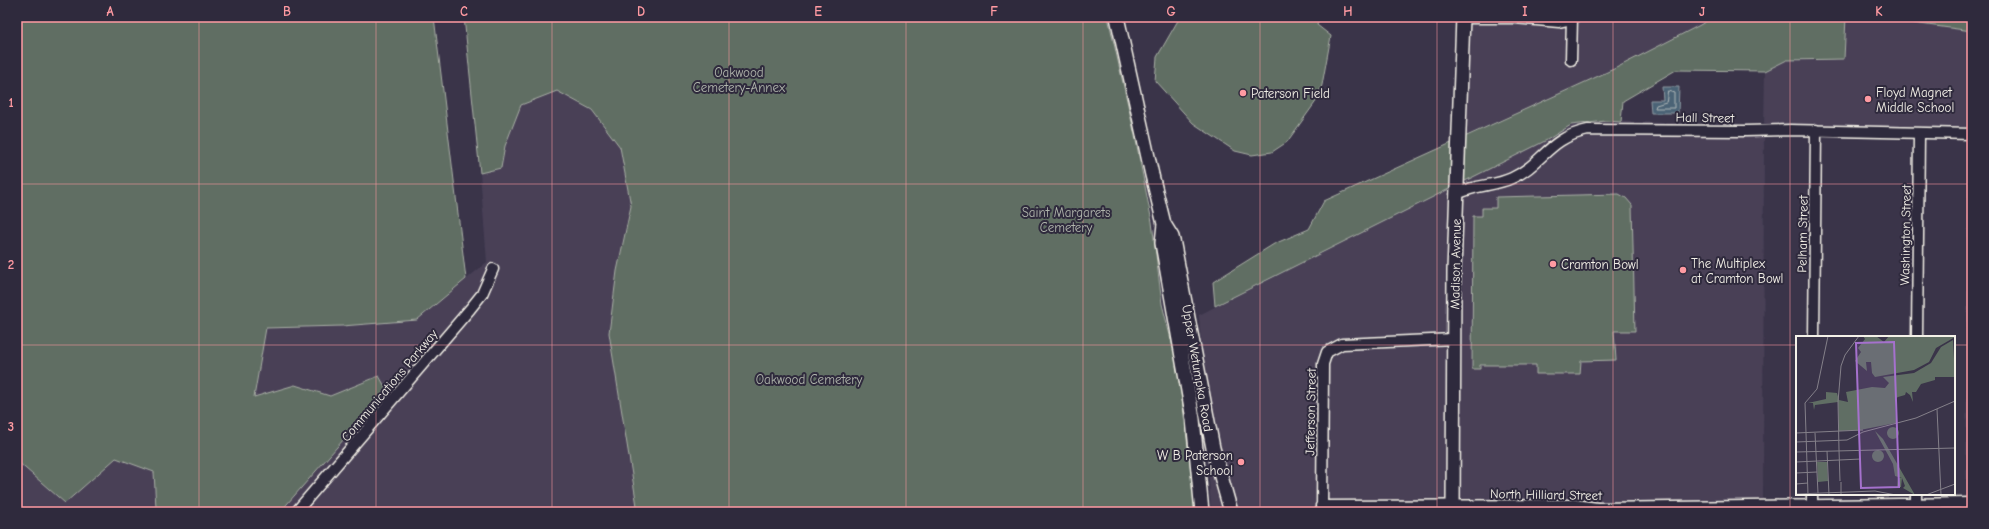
<svg xmlns="http://www.w3.org/2000/svg" width="1989" height="529" viewBox="0 0 1989 529" font-family="'Comic Neue',sans-serif">
<style>
.built{fill:#484057;fill-rule:evenodd}
.green{fill:#606e64;stroke:#aab0a6}
.water{fill:#4c6476;stroke:#8f9ca4}
.lines{fill:none;stroke-linecap:round;stroke-linejoin:round}
.shore{stroke:#b1b9ba;stroke-width:1}
.minor-casing{stroke:#f4f1e8;stroke-width:13}
.major-casing{stroke:#f4f1e8;stroke-width:16}
.minor{stroke:#2f2a3d;stroke-width:10}
.major{stroke:#2f2a3d;stroke-width:13}
.grid{fill:none;stroke:#ff9aa2;stroke-width:1;stroke-opacity:0.55}
.poi-dot{fill:#ff9aa2;stroke:#2f2a3d;stroke-width:1.5}
.labels{text-anchor:middle;stroke-width:4;stroke-linejoin:round;paint-order:stroke}
.park-label{font-size:13px;fill:#b1b6ad;stroke:#2f2a3d}
.poi-label{font-size:13px;fill:#f4f1e8;stroke:#2f2a3d;text-anchor:start}
.street-label{font-size:13px;fill:#f4f1e8;stroke:#2f2a3d}
.inset-road{fill:none;stroke:#848089;stroke-width:1}
.view{fill:#a571cd;fill-opacity:0.15;stroke:#a571cd;stroke-width:2}
.inset-edge{fill:none;stroke:#f4f1e8;stroke-width:2}
.neatline{fill:none;stroke:#ff9aa2;stroke-width:1.5}
.grid-label{font-size:13px;text-anchor:middle;font-weight:bold;fill:#ff9aa2}
</style>
<rect width="100%" height="100%" fill="#3a3449"/>
<filter id="ink" filterUnits="userSpaceOnUse"><feTurbulence type="fractalNoise" baseFrequency=".025" numOctaves="2"/><feDisplacementMap in="SourceGraphic" scale="8" xChannelSelector="R" yChannelSelector="G"/><feConvolveMatrix kernelMatrix="1 2 1 2 8 2 1 2 1" color-interpolation-filters="sRGB"/></filter>
<g filter="url(#ink)">
<path class="built" d="M1456,17H1713L1700,25L1616,68L1452,142Z
M1846,17H1972V512H1211L1199,315L1547,140L1571,125L1606,121L1764,126L1765,71L1787,60L1844,59ZM1764,126L1968,129L1966,500L1763,502Z
M557,91L592,110L620,147L631,206L617,271L609,333L638,512H280L387,390L378,376L330,396L295,385L254,397L266,328L342,326L417,320L487,262L480,173L501,168L505,146L521,105Z
M116,457L154,472L156,508L159,512H17V461L65,503Z"/>
<path class="green" d="M17,17H434L466,279L417,320L342,326L266,328L254,397L295,385L330,396L379,376L387,390L280,512H159L156,508L154,472L116,458L65,503L17,461Z
M464,17H1108L1135,136L1152,222L1162,304L1178,367L1196,512H638L609,333L617,271L631,206L620,147L592,110L557,91L521,105L505,146L501,168L480,173Z
M1180,17H1317L1319,19L1317,25L1331,36L1322,85L1317,100L1287,142L1272,152L1252,155L1235,151L1193,123L1155,81L1157,57Z
M1713,17H1846L1844,59L1787,60L1765,71L1676,70L1623,101L1621,122L1606,121L1571,125L1547,140L1215,306L1213,282L1274,244L1309,229L1324,201L1616,68L1700,25Z
M1868,17H1972V31Z
M1619,194L1626,198L1632,205L1635,331H1614L1616,360L1581,361L1580,374H1536V365H1480V369H1472L1473,216H1482V208H1496V197Z"/>
<path class="water" d="M1662,87H1679L1678,113H1651L1650,100H1663Z"/>
<g class="lines">
<path class="shore" d="M1668,91L1674,93V108H1655L1656,105L1666,102Z"/>
<defs>
<path id="minor" d="M1463,18H1513L1559,22L1572,19
M1571,60L1572,17
M1456,195C1473,184 1493,187 1512,178C1543,164 1548,138 1588,130L1746,131L1790,130L1972,134
M1814,337L1816,130
M1917,337L1919,134
M1916,504V494
M1321,506L1575,505L1597,508L1972,503
M1812,506V494
M296,512L470,309L482,294L493,269
M1322,512L1323,364L1327,352L1342,344L1454,339"/>
<path id="major" d="M1117,17L1152,175L1164,224L1172,237L1174,245L1213,448L1231,512
M1164,224L1162,243L1193,419L1202,512
M1453,512L1454,271L1463,17"/>
</defs>
<use href="#minor" class="minor-casing"/>
<use href="#major" class="major-casing"/>
<use href="#minor" class="minor"/>
<use href="#major" class="major"/>
</g>
</g>
<path class="grid" d="M199,17V512M376,17V512M552,17V512M729,17V512M906,17V512M1083,17V512M1260,17V512M1437,17V512M1613,17V512M1790,17V512M17,184H1972M17,345H1797M1954,345H1972"/>
<g class="poi-dot">
<circle cx="1243" cy="93" r="4"/>
<circle cx="1868" cy="99" r="4"/>
<circle cx="1553" cy="264" r="4"/>
<circle cx="1683" cy="270" r="4"/>
<circle cx="1241" cy="462" r="4"/>
</g>
<g class="labels">
<g class="park-label">
<text x="739" y="77">Oakwood<tspan x="739" dy="15">Cemetery-Annex</tspan></text>
<text x="1066" y="217">Saint Margarets<tspan x="1066" dy="15">Cemetery</tspan></text>
<text x="809" y="384">Oakwood Cemetery</text>
</g>
<g class="poi-label">
<text x="1876" y="97">Floyd Magnet<tspan x="1876" dy="15">Middle School</tspan></text>
<text x="1251" y="98">Paterson Field</text>
<text x="1691" y="268">The Multiplex<tspan x="1691" dy="15">at Cramton Bowl</tspan></text>
<text x="1561" y="269">Cramton Bowl</text>
<text x="1233" y="460" text-anchor="end">W B Paterson<tspan x="1233" dy="15">School</tspan></text>
</g>
<g class="street-label">
<text transform="translate(1705 117) rotate(1)" y="5">Hall Street</text>
<text transform="translate(1802 234) rotate(-89)" y="5">Pelham Street</text>
<text transform="translate(1905 235) rotate(-89)" y="5">Washington Street</text>
<text transform="translate(1455 264) rotate(-89)" y="5">Madison Avenue</text>
<text transform="translate(1198 368) rotate(80)" y="5">Upper Wetumpka Road</text>
<text transform="translate(389 385) rotate(-50)" y="5">Communications Parkway</text>
<text transform="translate(1310 412) rotate(-89)" y="5">Jefferson Street</text>
<text transform="translate(1546 494) rotate(1)" y="5">North Hilliard Street</text>
</g>
</g>
<g transform="translate(1796 336)">
<rect width="159" height="159" fill="#3a3449"/>
<path d="M67,0H80L88,6L93,0L159,1L140,12L133,26L118,34L79,41L76,37L75,26H70L71,35L59,25L65,16L62,12L69,3ZM157,4L159,41H139V44L125,48L120,56H116L117,66L114,59L110,56L109,59L102,61L99,63L100,87L64,94L43,95L42,66L19,69L18,74L17,67H12L30,63V56L41,57L43,64L52,66L50,56L76,51L89,52L93,47L87,41L118,37L135,27L145,11ZM91 97a6 6 0 1 1 12 0a6 6 0 1 1-12 0ZM79,95L87,103L119,159L107,152L109,150L106,142L105,151H101L102,142H106L99,140L97,128ZM76 120a6 6 0 1 1 12 0a6 6 0 1 1-12 0ZM21,126H31L32,145L22,146Z" fill="#606e64"/>
<path class="inset-road" d="M141,73L145,159M0,97L67,94M10,97L9,67L21,53L32,0M10,97L12,159M19,97L22,157M0,106L51,104L67,96L120,82L159,65M43,114L44,145M43,114L42,66L45,30L49,19L63,0M31,115L33,159M0,116L159,112M0,126L65,123M0,137L21,136M45,146V159M0,148L12,147M0,158L79,155L100,159M130,159L159,148"/>
<path class="view" d="M98,6L103,151L65,152L60,7Z"/>
<rect width="159" height="159" class="inset-edge"/>
</g>
<rect width="1989" height="529" fill="none" stroke="#2f2a3d" stroke-width="44"/>
<rect x="22" y="22" width="1945" height="485" class="neatline"/>
<g class="grid-label">
<text x="110" y="16">A</text>
<text x="287" y="16">B</text>
<text x="464" y="16">C</text>
<text x="641" y="16">D</text>
<text x="818" y="16">E</text>
<text x="994" y="16">F</text>
<text x="1171" y="16">G</text>
<text x="1348" y="16">H</text>
<text x="1525" y="16">I</text>
<text x="1702" y="16">J</text>
<text x="1879" y="16">K</text>
<text x="11" y="107">1</text>
<text x="11" y="269">2</text>
<text x="11" y="431">3</text>
</g>
</svg>
